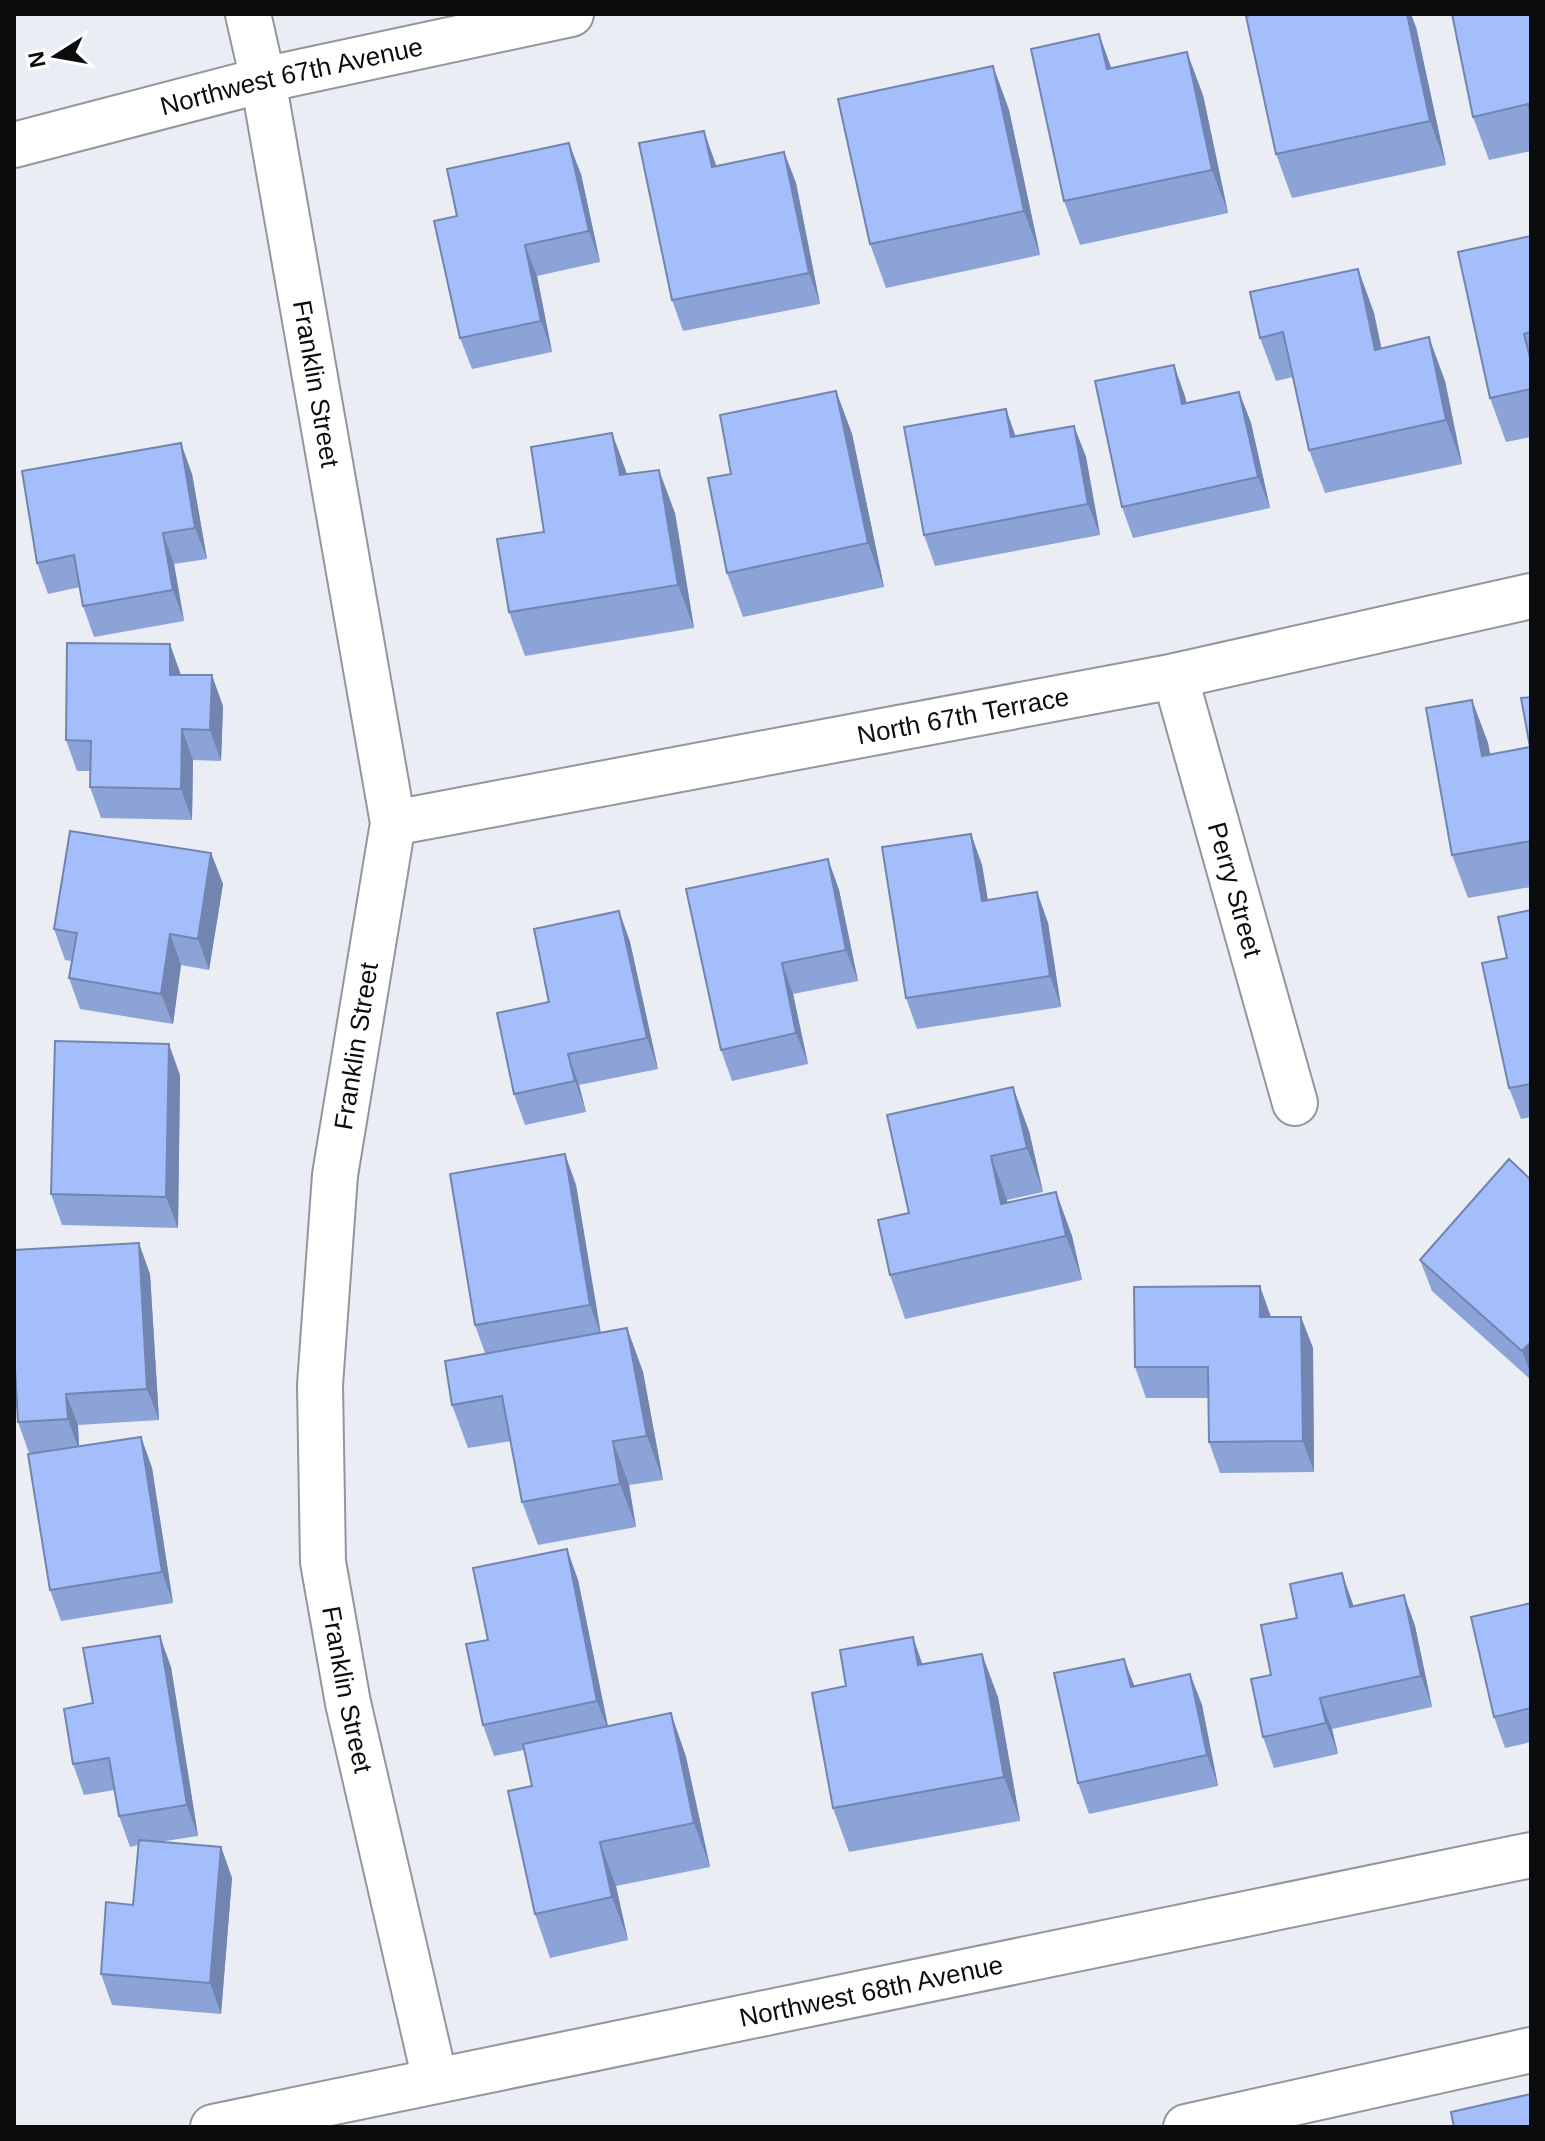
<svg xmlns="http://www.w3.org/2000/svg" width="1545" height="2141" viewBox="0 0 1545 2141" font-family="Helvetica,sans-serif">
<style>
.lines{fill:none;stroke-linecap:round;stroke-linejoin:round}
.minor-casing{stroke:#93969c;stroke-width:48}
.minor{stroke:#fff;stroke-width:44}
.wall{fill:#8ca3d8}
.shaded-wall{fill:#7285b0}
.building{fill:#a3befb;stroke:#7285b0;stroke-width:2}
.labels{text-anchor:middle;stroke-width:6;stroke-linejoin:round;paint-order:stroke}
.street-label{font-size:26px;fill:#0b0c0e;stroke:#fff}
</style>
<rect width="100%" height="100%" fill="#eaedf3"/>
<g class="lines">
<defs>
<g id="minor">
<path id="s1" d="M248,14L263,80L393,823L335,1175L320,1385L323,1562L348,1703L435,2080"/>
<path id="s2" d="M14,145L263,80L571,14"/>
<path id="s3" d="M1175,676L1295,1103"/>
<path id="s4" d="M393,823L1175,676L1531,596"/>
<path id="s5" d="M213,2127L1531,1855"/>
<path d="M1186,2127L1531,2050"/>
</g>
</defs>
<use href="#minor" class="minor-casing"/>
<use href="#minor" class="minor"/>
</g>
<path class="wall" d="M1531,14V151L1489,160L1473,117Z
M1416,27L1446,165L1292,198L1276,154Z
M993,66L1009,110L1040,255L886,288L870,244Z
M1112,68L1203,95L1228,213L1080,245L1064,201Z
M784,152L796,183L820,304L683,331L672,300L715,162L716,166Z
M581,174L600,262L537,276L552,352L472,369L460,338L457,216Z
M1531,236V437L1506,442L1490,398Z
M1358,269L1374,313L1381,348L1445,381L1462,464L1325,493L1309,450L1293,377L1276,381L1260,338Z
M1174,365L1186,403L1239,392L1251,423L1270,508L1133,538L1122,507Z
M836,391L852,434L884,587L743,617L727,573L731,474Z
M1074,426L1086,457L1100,535L935,566L924,535L1016,436Z
M612,433L627,474L675,513L694,628L525,656L509,612L544,532Z
M192,474L207,559L174,564L184,621L94,637L83,606L80,587L48,594L37,563Z
M181,675L223,706L221,761L193,760L192,820L101,818L90,787V771H77L66,740Z
M1531,697V887L1468,898L1452,855L1472,700L1488,743L1490,754L1530,747Z
M971,834L982,865L988,900L1037,892L1048,923L1061,1007L917,1029L906,998Z
M211,853L223,884L209,970L181,965L173,1024L80,1009L69,978L72,961L65,960L54,929Z
M828,859L839,890L858,981L793,994L808,1064L732,1081L721,1050Z
M1531,910V1117L1521,1119L1509,1088L1507,958Z
M619,911L630,942L658,1069L579,1085L586,1112L525,1125L514,1094L549,1002Z
M180,1075L178,1228L62,1225L51,1194Z
M1029,1131L1043,1192L1007,1200V1203L1056,1192L1072,1236L1082,1280L905,1319L890,1275L909,1213Z
M565,1154L576,1185L601,1333L627,1328L643,1372L663,1480L629,1485L636,1527L538,1545L522,1502L511,1441L468,1448L452,1405L485,1353L475,1325Z
M1531,1180V1380L1432,1291L1420,1260Z
M150,1274L159,1420L78,1425L79,1447L141,1437L152,1468L173,1603L61,1621L50,1590L44,1452L29,1453L18,1422Z
M1271,1317H1301L1313,1348L1314,1472L1220,1473L1209,1442L1208,1398H1146L1135,1367Z
M567,1549L578,1580L608,1726L671,1713L686,1757L710,1867L616,1886L628,1940L550,1958L535,1914L532,1786L524,1750L494,1756L483,1725L488,1640Z
M1404,1595L1415,1626L1432,1707L1332,1729L1338,1754L1274,1768L1263,1737L1354,1606Z
M1531,1603V1742L1505,1748L1494,1717Z
M1124,1659L1134,1686L1190,1674L1202,1705L1218,1786L1089,1814L1078,1783Z
M923,1664L998,1697L1020,1821L849,1852L833,1808Z
M171,1667L198,1836L159,1842L221,1847L232,1878L221,2014L112,2005L101,1974L133,1905L138,1845L130,1847L119,1816L115,1790L84,1795L73,1764L93,1703Z"/>
<path class="shaded-wall" d="M1407,14H1411L1416,27L1446,165L1430,121Z
M1099,34L1115,78L1107,69Z
M1187,52L1203,95L1228,213L1212,170Z
M993,66L1009,110L1040,255L1024,211Z
M704,131L715,162L723,198L712,167Z
M569,143L581,174L600,262L589,231Z
M784,152L796,183L820,304L809,273Z
M525,245L537,276L552,352L541,321Z
M1358,269L1374,313L1391,393L1375,350Z
M1429,337L1445,381L1462,464L1446,420Z
M1174,365L1185,396L1194,435L1182,404Z
M836,391L852,434L884,587L868,543Z
M1239,392L1251,423L1270,508L1258,477Z
M1006,409L1017,440L1011,437Z
M1074,426L1086,457L1100,535L1088,504Z
M612,433L628,477L620,475Z
M181,443L192,474L207,559L195,528Z
M659,470L675,513L694,628L678,585Z
M163,533L174,564L184,621L173,590Z
M170,644L181,675H170Z
M212,675L223,706L221,761L210,730Z
M1472,700L1488,743L1498,799L1482,756Z
M182,729L193,760L192,820L181,789Z
M971,834L982,865L993,932L982,901Z
M211,853L223,884L209,970L198,939Z
M828,859L839,890L858,981L846,950Z
M1037,892L1048,923L1061,1007L1050,976Z
M619,911L630,942L658,1069L647,1038Z
M170,934L181,965L173,1024L161,994Z
M782,963L793,994L808,1064L796,1033Z
M169,1044L180,1075L178,1228L166,1197Z
M568,1054L579,1085L586,1112L575,1081Z
M1013,1087L1029,1131L1043,1192L1027,1148Z
M565,1154L576,1185L601,1336L590,1305Z
M991,1156L1007,1200L1017,1248L1001,1204Z
M1056,1192L1072,1236L1082,1280L1066,1236Z
M139,1243L150,1274L159,1420L147,1389Z
M1260,1286L1271,1317H1260Z
M1301,1317L1313,1348L1314,1472L1303,1441Z
M627,1328L643,1372L663,1480L647,1436Z
M1531,1342V1375L1522,1351Z
M66,1394L78,1425L79,1450L68,1419Z
M141,1437L152,1468L173,1603L162,1572Z
M613,1441L629,1485L636,1527L620,1484Z
M567,1549L578,1580L609,1732L597,1701Z
M1342,1573L1353,1604L1361,1638L1350,1607Z
M1404,1595L1415,1626L1432,1707L1421,1676Z
M160,1636L171,1667L198,1836L187,1805Z
M913,1637L928,1680L918,1665Z
M982,1654L998,1697L1020,1821L1004,1777Z
M1124,1659L1136,1690L1131,1687Z
M1190,1674L1202,1705L1218,1786L1207,1755Z
M1320,1698L1332,1729L1338,1754L1326,1723Z
M671,1713L686,1757L710,1867L694,1823Z
M600,1842L616,1886L628,1940L612,1897Z
M221,1847L232,1878L221,2014L210,1983Z"/>
<path class="building" d="M1255,14H1407L1430,121L1276,154L1246,16Z
M1452,14H1531V116L1528,104L1473,117Z
M1099,34L1107,69L1187,52L1212,170L1064,201L1031,49Z
M993,66L1024,211L870,244L838,99Z
M704,131L712,167L784,152L809,273L672,300L639,143Z
M569,143L589,231L525,245L541,321L460,338L434,221L457,216L447,169Z
M1531,236V332L1524,334L1531,361V389L1490,398L1458,252Z
M1358,269L1375,350L1429,337L1446,420L1309,450L1283,332L1260,338L1250,292Z
M1174,365L1182,404L1239,392L1258,477L1122,507L1095,381Z
M836,391L868,543L727,573L708,478L731,474L720,415Z
M1006,409L1011,437L1074,426L1088,504L924,535L904,427Z
M612,433L620,475L659,470L678,585L509,612L497,539L544,532L531,447Z
M181,443L195,528L163,533L173,590L83,606L74,555L37,563L22,471Z
M67,643L170,644V675H212L210,730L182,729L181,789L90,787L91,741L66,740Z
M1531,697V841L1452,855L1426,708L1472,700L1482,756L1530,747L1521,698Z
M70,831L211,853L198,939L170,934L161,994L69,978L77,933L54,929Z
M971,834L982,901L1037,892L1050,976L906,998L882,847Z
M828,859L846,950L782,963L796,1033L721,1050L686,889Z
M1531,910V1084L1509,1088L1482,963L1507,958L1498,917Z
M619,911L647,1038L568,1054L575,1081L514,1094L497,1013L549,1002L534,929Z
M55,1041L169,1044L166,1197L51,1194Z
M1013,1087L1027,1148L991,1156L1001,1204L1056,1192L1066,1236L890,1275L878,1220L909,1213L887,1115Z
M565,1154L590,1305L475,1325L450,1174Z
M1509,1159L1531,1180V1342L1522,1351L1420,1260Z
M139,1243L147,1389L66,1394L68,1419L18,1422L14,1352V1250Z
M1260,1286V1317H1301L1303,1441L1209,1442L1208,1367H1135L1134,1287Z
M627,1328L647,1436L613,1441L620,1484L522,1502L502,1396L452,1405L445,1361Z
M141,1437L162,1572L50,1590L28,1454Z
M567,1549L597,1701L483,1725L466,1644L488,1640L473,1568Z
M1342,1573L1350,1607L1404,1595L1421,1676L1320,1698L1326,1723L1263,1737L1251,1679L1271,1675L1261,1625L1297,1618L1290,1584Z
M1531,1603V1708L1494,1717L1471,1617Z
M160,1636L187,1805L119,1816L109,1758L73,1764L64,1709L93,1703L83,1648Z
M913,1637L918,1665L982,1654L1004,1777L833,1808L812,1693L846,1686L840,1650Z
M1124,1659L1131,1687L1190,1674L1207,1755L1078,1783L1054,1673Z
M671,1713L694,1823L600,1842L612,1897L535,1914L508,1791L532,1786L523,1744Z
M139,1840L221,1847L210,1983L101,1974L106,1902L133,1905Z
M1531,2094V2127H1454L1451,2112Z"/>
<g class="labels">
<g class="street-label">
<text dy="9" stroke="none"><textPath href="#s2" startOffset="286">Northwest 67th Avenue</textPath></text>
<text dy="9" stroke="none"><textPath href="#s1" startOffset="376">Franklin Street</textPath></text>
<text dy="9" stroke="none"><textPath href="#s4" startOffset="580">North 67th Terrace</textPath></text>
<text dy="9" stroke="none"><textPath href="#s3" startOffset="222">Perry Street</textPath></text>
<text transform="translate(356 1046) rotate(-81)" y="9">Franklin Street</text>
<text dy="9" stroke="none"><textPath href="#s1" startOffset="1696">Franklin Street</textPath></text>
<text dy="9" stroke="none"><textPath href="#s5" startOffset="672">Northwest 68th Avenue</textPath></text>
</g>
</g>
<rect width="1545" height="2141" fill="none" stroke="#0b0c0e" stroke-width="32"/>
<g transform="translate(56 56) rotate(259)" stroke="#ffffff" stroke-width="6" paint-order="stroke">
<path d="M0-6L14 30L0 20L-14 30Z" fill="#0b0c0e"/>
<text y="-12" font-size="22" font-weight="bold" text-anchor="middle" fill="#0b0c0e">N</text>
</g>
</svg>
